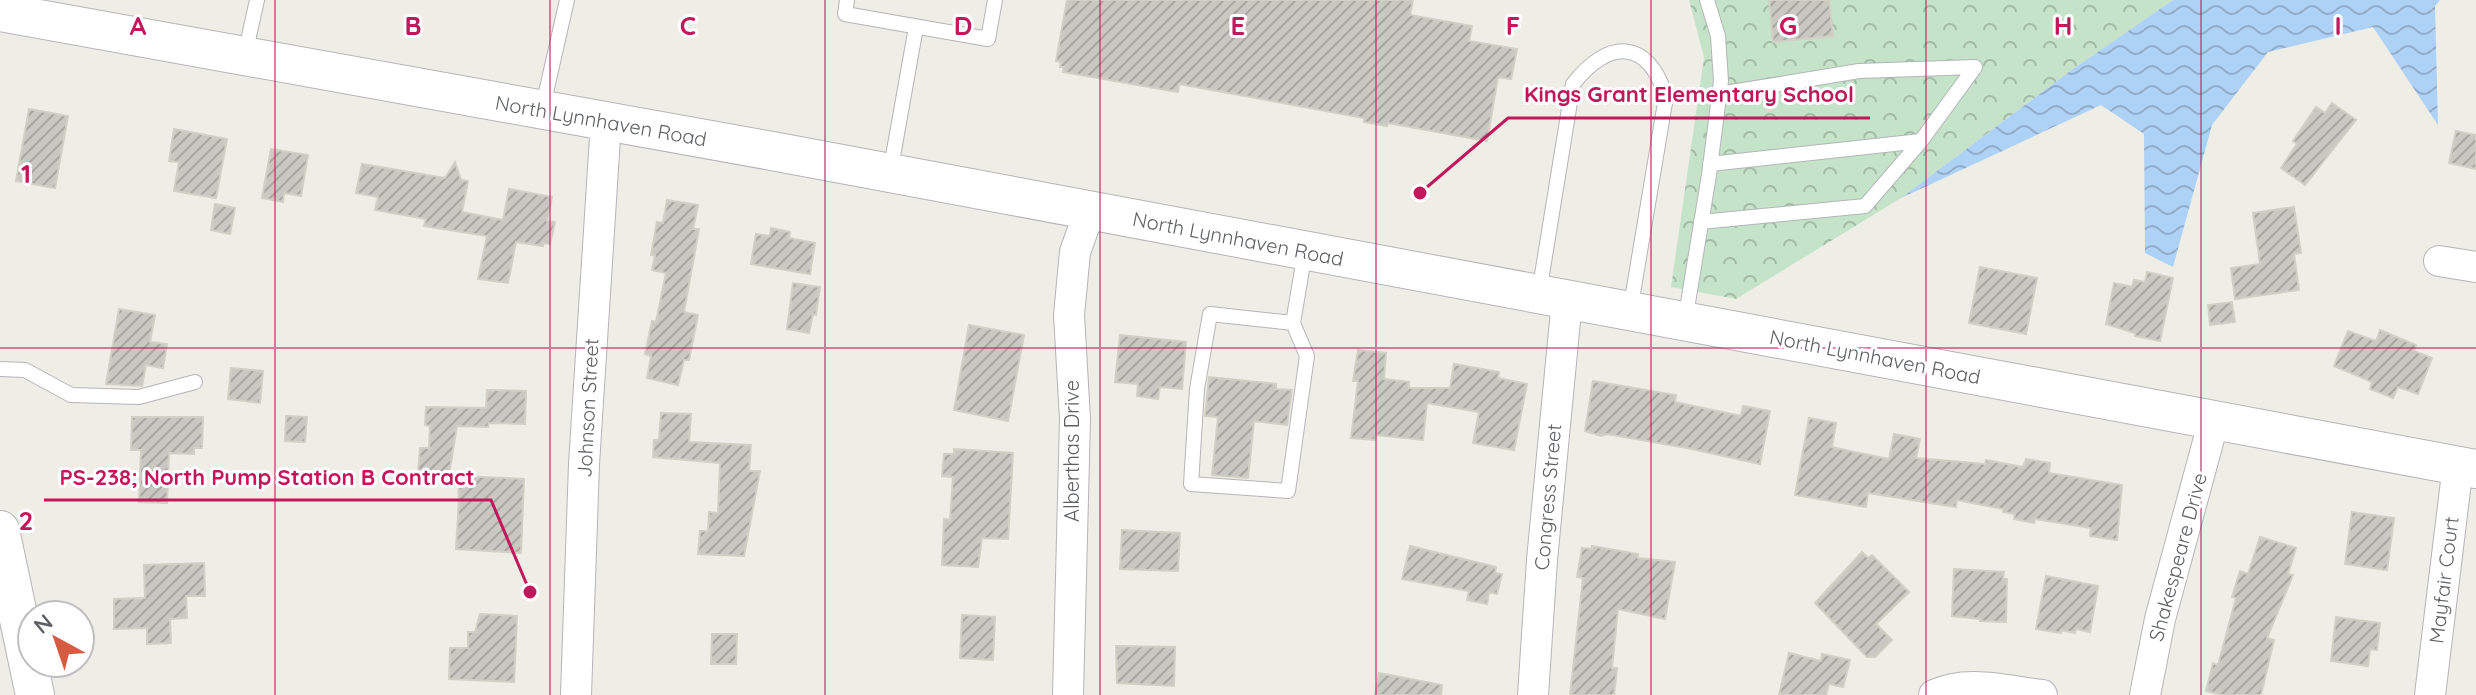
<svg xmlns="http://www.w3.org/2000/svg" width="2476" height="695" viewBox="0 0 2476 695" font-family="Quicksand,sans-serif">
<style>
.park{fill:url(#park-crowns)}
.water{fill:url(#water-waves)}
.building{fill:url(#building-hatch);stroke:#d2cfc5;stroke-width:2}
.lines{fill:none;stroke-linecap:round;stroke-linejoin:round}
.service-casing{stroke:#b3b5b9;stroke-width:16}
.minor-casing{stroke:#b3b5b9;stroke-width:32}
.tertiary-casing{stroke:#b3b5b9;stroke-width:40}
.service{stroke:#fff;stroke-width:14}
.minor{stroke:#fff;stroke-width:30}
.tertiary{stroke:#fff;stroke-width:38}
.grid{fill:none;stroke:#c2185b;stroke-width:2;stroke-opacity:0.55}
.labels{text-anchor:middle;stroke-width:6;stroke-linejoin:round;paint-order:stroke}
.street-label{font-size:20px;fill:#5e6065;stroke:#fff}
.grid-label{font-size:26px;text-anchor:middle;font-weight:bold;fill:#c2185b;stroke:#fff;stroke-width:6;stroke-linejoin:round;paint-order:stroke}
.leader{fill:none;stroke:#c2185b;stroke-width:3}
.callout-dot{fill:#c2185b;stroke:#fff;stroke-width:3}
.callout-label{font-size:22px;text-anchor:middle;font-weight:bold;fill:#c2185b;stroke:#fff;stroke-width:6;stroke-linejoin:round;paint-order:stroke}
</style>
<defs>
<pattern id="park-crowns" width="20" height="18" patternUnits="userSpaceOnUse" patternTransform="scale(2)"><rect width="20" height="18" fill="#c5e3c8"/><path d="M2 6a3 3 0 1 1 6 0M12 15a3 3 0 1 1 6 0" fill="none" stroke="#a3bba6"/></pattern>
<pattern id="water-waves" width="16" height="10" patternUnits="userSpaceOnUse" patternTransform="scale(2)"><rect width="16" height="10" fill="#aed1f6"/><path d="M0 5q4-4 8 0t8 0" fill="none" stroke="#91adcb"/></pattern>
<pattern id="building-hatch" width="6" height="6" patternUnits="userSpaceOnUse" patternTransform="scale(2)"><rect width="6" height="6" fill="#cac8c2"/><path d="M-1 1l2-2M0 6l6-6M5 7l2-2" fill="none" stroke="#a7a6a1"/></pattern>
</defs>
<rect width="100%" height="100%" fill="#eeede6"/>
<path class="park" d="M1689,0H2173L2073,69L1901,198L1736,299L1671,287L1704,57Z"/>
<path class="water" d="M2173,0H2440L2435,6L2438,125L2373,27L2268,52L2212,125L2173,267L2145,253L2144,134L2101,105L1901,198L2073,69Z"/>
<path class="building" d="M1067,0H1413L1410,15L1472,26L1469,41L1517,49L1511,79L1498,77L1487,141L1388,123L1387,126L1364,122V118L1179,84L1178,92L1063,72L1064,67H1060L1061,62L1056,61Z
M1769,0H1829L1833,36L1773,42Z
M2332,103L2356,120L2305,185L2281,168L2297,144L2293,141L2316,107L2325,113Z
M29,109L68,116L55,188L16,181Z
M174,129L227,139L216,198L174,191L179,162L169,161Z
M2456,131L2476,135V169L2449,163Z
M271,149L308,155L301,196L284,193L283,202L262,198Z
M455,162L461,180L468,181L462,212L503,220L509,189L552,197L547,221L555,222L550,244L543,243V246L516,242L508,283L478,279L487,236L424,226L426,219L375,210L378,197L356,193L362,164L445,178Z
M667,200L698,205L693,229H699L684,312L698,315L689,360H684L678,385L647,378L651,356L645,354L652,321L656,322L666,273L652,270L655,256L651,255L657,222L663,223Z
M215,204L235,208L230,234L211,230Z
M2294,207L2301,253L2294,254L2299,290L2235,299L2231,268L2260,264L2253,213Z
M771,228L790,232L789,238L815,243L810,274L751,264L756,234L770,236Z
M1980,267L2037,278L2026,334L1969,323Z
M2147,272L2173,278L2160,341L2135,336V333L2106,324L2114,283L2132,287L2134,280L2145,282Z
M793,283L820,287L816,315L813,314L809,333L787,329Z
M2232,302L2235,322L2210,325L2208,305Z
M119,309L155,315L150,342L167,344L163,368L146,365L142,386L106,384Z
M969,325L1024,335L1008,421L954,410Z
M2380,330L2416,345L2414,351L2432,358L2418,394L2398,387L2393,398L2370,389L2372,382L2334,366L2348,331L2376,341Z
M1120,335L1186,342L1182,389L1160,387L1158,399L1137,396L1138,384L1115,382Z
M1358,350L1386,353L1384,379L1409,382V388H1450L1454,364L1499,372L1498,378L1527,384L1514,450L1473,443L1479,412L1427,403L1423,440L1376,435L1375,440L1351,438L1358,381H1353Z
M231,368L263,371L260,403L228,399Z
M1209,377L1276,384V389L1292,390L1287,425L1254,421L1248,478L1212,475L1218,417L1205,416Z
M1593,381L1676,395L1675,402L1741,416L1743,406L1770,411L1760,464L1687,448L1607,434L1601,436L1585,431Z
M487,390L526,391L525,424L489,423L488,427L457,426L449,475L418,473L420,448H429L430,426L425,425L426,407L486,408Z
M661,413L691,414L689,442L751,445L749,471H760L744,556L698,554L700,531H708L709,512L718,513L720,463L653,457L654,440H659Z
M286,416L307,417L305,442L285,441Z
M132,417H203L202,448H194V454L169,453L167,503L139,502L141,450H131Z
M1809,418L1836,423L1832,447L1854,452L1889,459L1894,434L1920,439L1916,458L1985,464L1986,460L2023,467L2026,459L2050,463L2049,473L2122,485L2117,540L2090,536L2091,528L2035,519L2034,523L2014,519L2015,514L2003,512V509L1957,500L1956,507L1868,493L1866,507L1795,495Z
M954,449L1013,453L1008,539L982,538L978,567L942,565L944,519L950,520L953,477L942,476L944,454H954Z
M458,476L524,479L521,553L456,549L459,499Z
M2352,512L2394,518L2387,570L2345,564Z
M1122,530L1180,533L1178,571L1120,569Z
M2260,537L2296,548L2288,574L2293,575L2267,638L2274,640L2261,695H2222L2206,691L2213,663L2218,665L2236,598L2232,597L2240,571L2248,574Z
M1410,546L1496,567L1495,573L1502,574L1497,594L1489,592L1487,604L1467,600L1469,591L1402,579Z
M1592,546L1638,554V558L1675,562L1665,619L1618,609L1612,668H1617L1614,695H1570L1583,578L1577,577L1582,548L1592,549Z
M1862,552L1868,558L1872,555L1909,592L1876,624L1892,640L1875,657H1867L1815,603Z
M204,563L205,596H186L187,618L170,619L171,643L147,644V628L114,629V599L145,598L144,565Z
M1954,569L2004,572L2003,579H2007L2006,622L1980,621V619L1952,616Z
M2046,576L2098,586L2090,632L2076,629L2075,633L2061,630V633L2036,629Z
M480,614L517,616L514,682L449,679L450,648H468V632H475Z
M962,615L995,617L993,660L960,658Z
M2336,617L2380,623L2377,650L2370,649L2368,666L2331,661Z
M712,634H737L736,664H711Z
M1116,646L1175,647L1174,686L1117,683Z
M1789,653L1821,661L1822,654L1850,660L1843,687L1829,684L1826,695H1779Z
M1379,673L1442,685L1441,695H1375Z"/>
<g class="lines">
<defs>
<path id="service" d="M847,0L845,14L988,39L995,0
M245,54L257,0
M542,110L567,0
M1710,164L1921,141L1975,67L1859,71L1719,94
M890,173L916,27
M1701,222L1865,206L1921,141
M1539,293L1573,84C1608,39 1648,38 1666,97L1630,311
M1685,321L1709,175L1721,81L1718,36L1707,0
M1293,323L1210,314L1197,389L1191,484L1288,491L1307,356L1293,323L1305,252
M0,369L25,370L71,395L139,397L195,382"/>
<path id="minor" d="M2439,261L2476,267
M576,695L584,464L606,122
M1068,695L1075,419L1069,315L1075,252L1090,210
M1533,695L1542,560L1567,300
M1934,695C1967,679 2007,691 2042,695
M2145,695L2160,619L2214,420
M2430,695L2458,465"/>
<path id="tertiary" d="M0,12L772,151L2476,469
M0,530L35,695"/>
</defs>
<use href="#service" class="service-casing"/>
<use href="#minor" class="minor-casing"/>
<use href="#tertiary" class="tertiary-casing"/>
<use href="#service" class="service"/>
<use href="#minor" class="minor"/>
<use href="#tertiary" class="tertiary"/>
</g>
<path class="grid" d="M275,0V695M550,0V695M825,0V695M1100,0V695M1376,0V695M1651,0V695M1926,0V695M2201,0V695M0,348H2476"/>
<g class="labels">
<g class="street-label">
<text transform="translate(601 121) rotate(10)" y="7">North Lynnhaven Road</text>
<text transform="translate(1238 239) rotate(11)" y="7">North Lynnhaven Road</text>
<text transform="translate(1875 357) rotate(11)" y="7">North Lynnhaven Road</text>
<text transform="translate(588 408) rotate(-87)" y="7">Johnson Street</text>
<text transform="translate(1072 451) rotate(-90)" y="7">Alberthas Drive</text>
<text transform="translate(1548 497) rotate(-85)" y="7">Congress Street</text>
<text transform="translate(2178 557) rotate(-75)" y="7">Shakespeare Drive</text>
<text transform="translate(2444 580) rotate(-83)" y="7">Mayfair Court</text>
</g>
</g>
<g class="grid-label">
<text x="138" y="35">A</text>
<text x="413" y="35">B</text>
<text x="688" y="35">C</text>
<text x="963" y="35">D</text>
<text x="1238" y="35">E</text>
<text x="1513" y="35">F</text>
<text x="1788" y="35">G</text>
<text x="2063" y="35">H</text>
<text x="2338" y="35">I</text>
<text x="26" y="183">1</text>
<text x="26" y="530">2</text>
</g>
<path class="leader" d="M1420 193L1508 118H1870M530 592L491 500H44"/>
<g class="callout-dot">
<circle cx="1420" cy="193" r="8"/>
<circle cx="530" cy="592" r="8"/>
</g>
<g class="callout-label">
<text x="1689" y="102">Kings Grant Elementary School</text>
<text x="267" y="485">PS-238; North Pump Station B Contract</text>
</g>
<g transform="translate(56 639) rotate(320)"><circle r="38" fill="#ffffff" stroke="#bfbfc1" stroke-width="2"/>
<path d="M0-6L14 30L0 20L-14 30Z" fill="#d75a43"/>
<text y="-12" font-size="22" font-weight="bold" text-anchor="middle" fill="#5e6065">N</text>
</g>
</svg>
